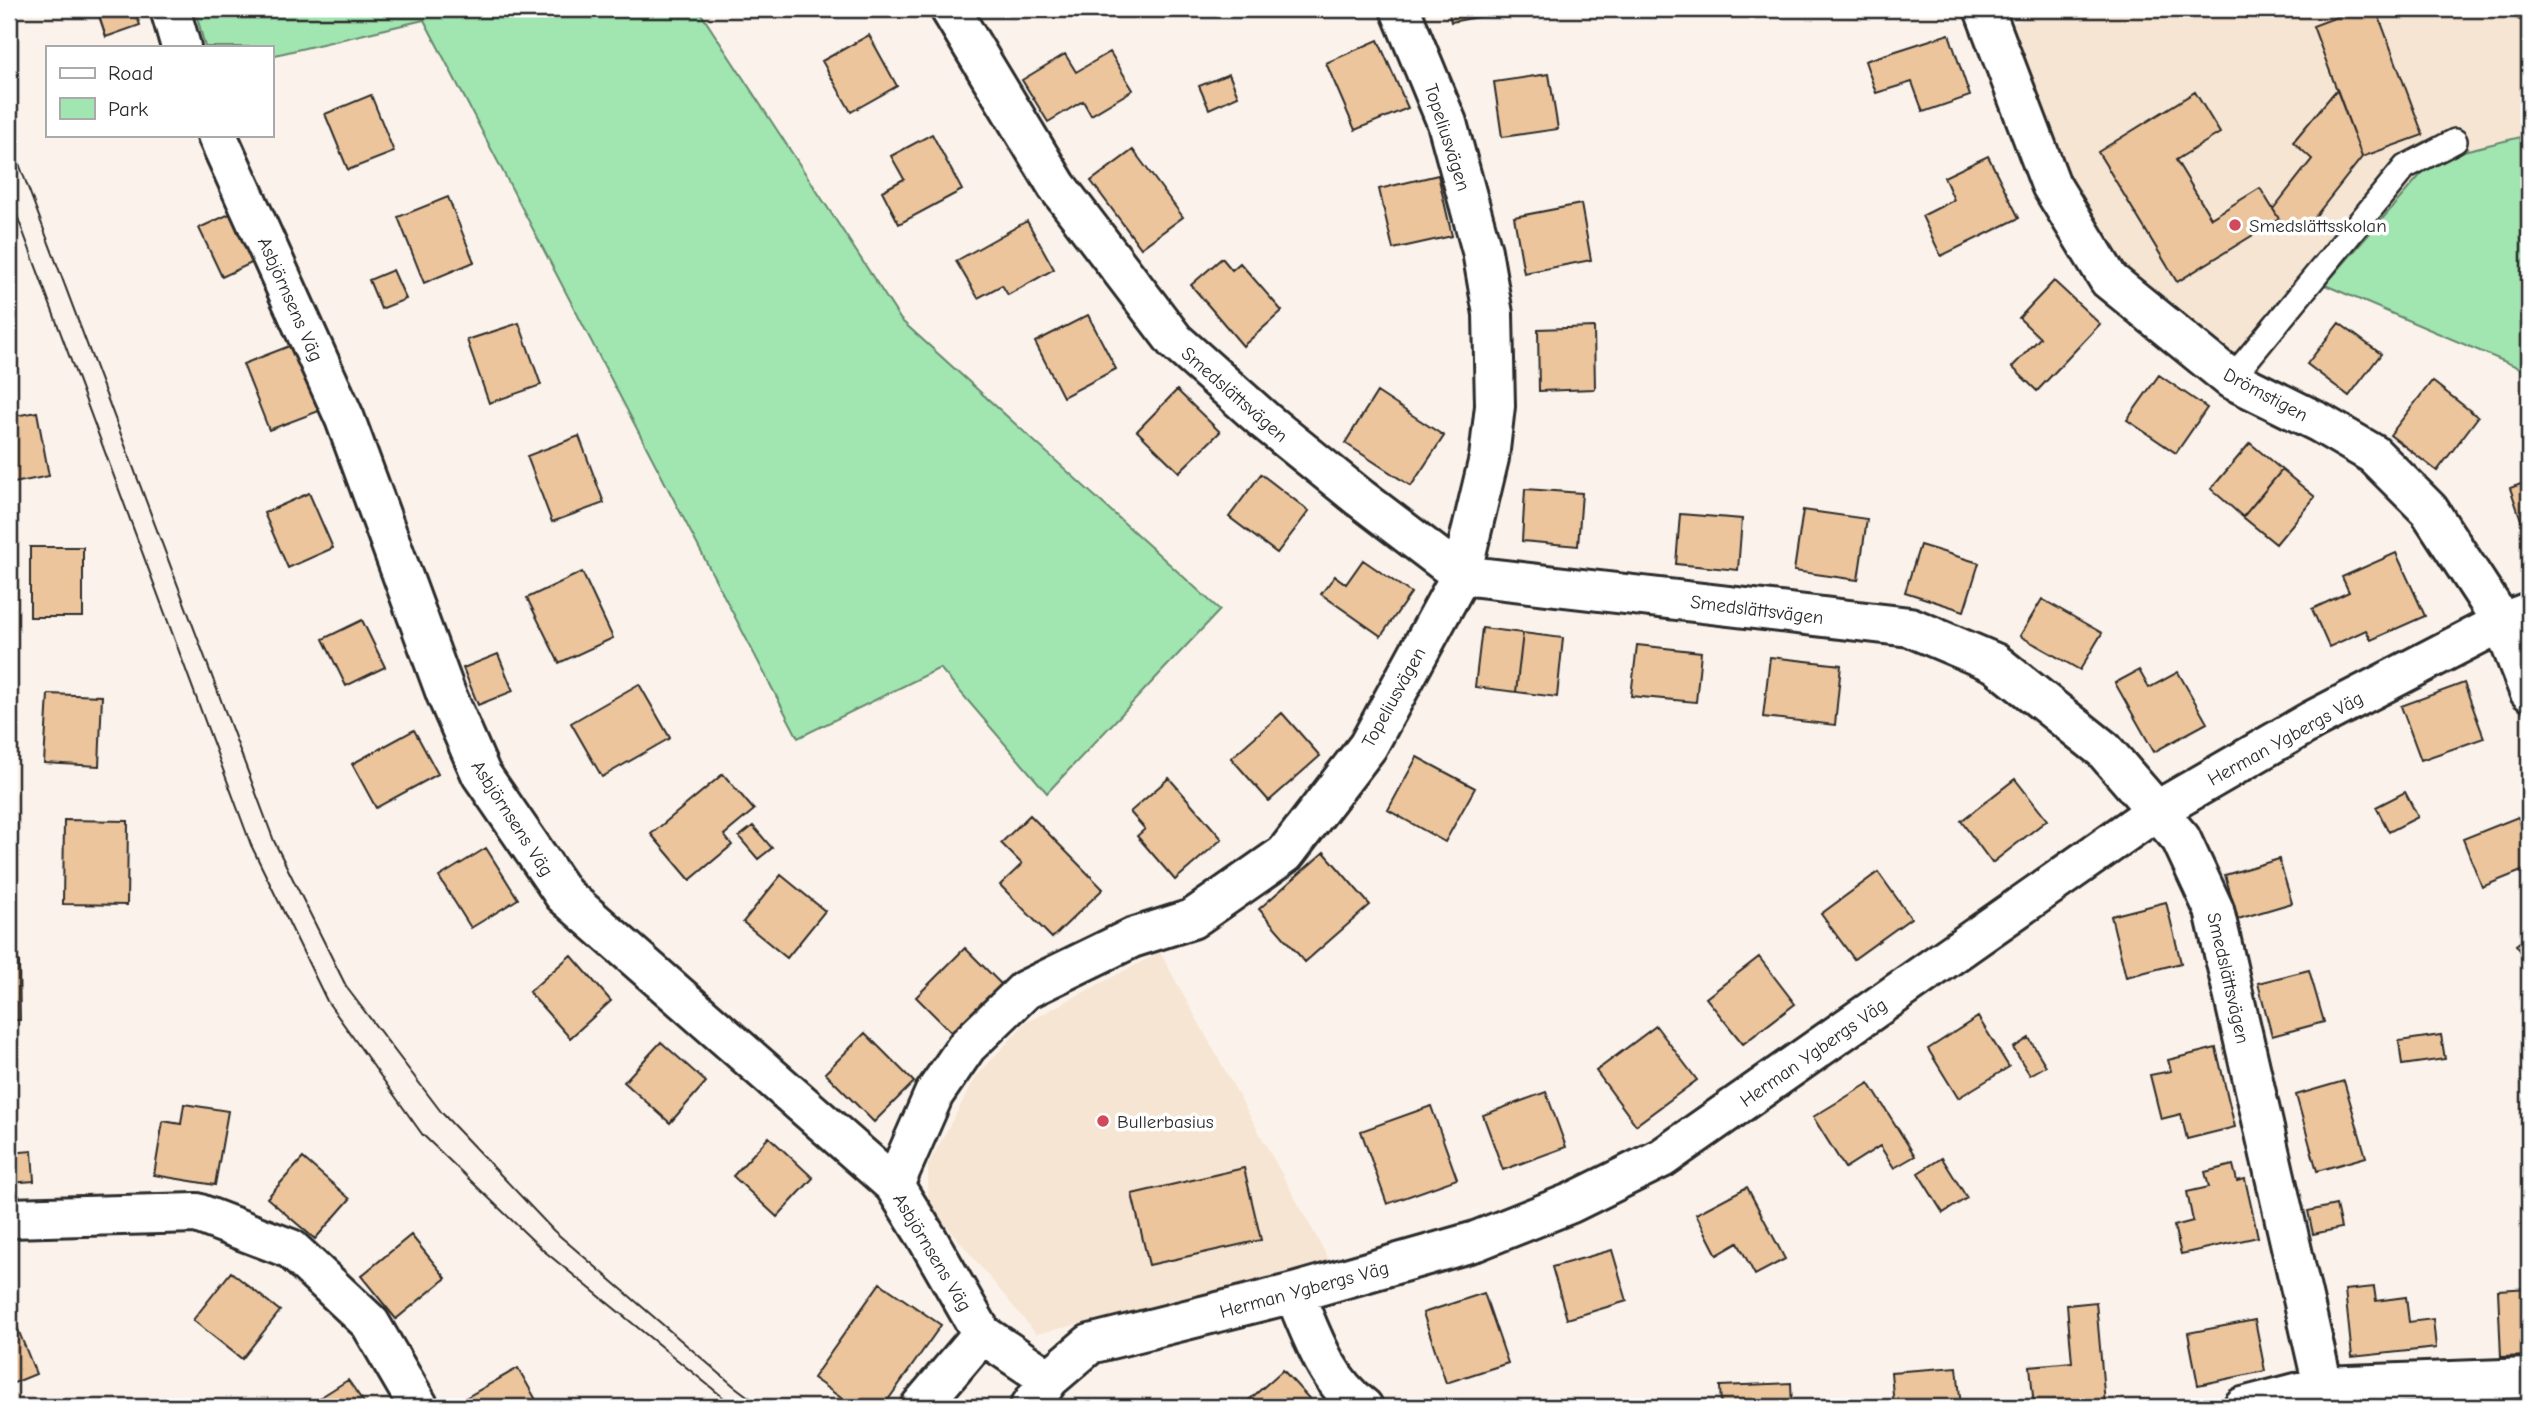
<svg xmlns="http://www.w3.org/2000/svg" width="2538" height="1416" viewBox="0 0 2538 1416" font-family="'Comic Neue',sans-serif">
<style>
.built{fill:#f6e5d3}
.green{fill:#a1e5b0;stroke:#66886e;stroke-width:2}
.building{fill:#ecc59c;stroke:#2b2b2b;stroke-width:2}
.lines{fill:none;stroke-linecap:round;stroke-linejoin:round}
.service-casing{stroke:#2b2b2b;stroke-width:28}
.minor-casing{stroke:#2b2b2b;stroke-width:44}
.service{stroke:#fff;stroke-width:23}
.minor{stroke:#fff;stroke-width:38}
.tram{stroke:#2b2b2b;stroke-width:2}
.poi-dot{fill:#d1495b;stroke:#fff;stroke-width:2.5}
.labels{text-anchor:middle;stroke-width:7;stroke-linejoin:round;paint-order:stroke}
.street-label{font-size:19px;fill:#2b2b2b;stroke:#fff}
.poi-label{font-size:19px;fill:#2b2b2b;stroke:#fff;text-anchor:start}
</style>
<rect width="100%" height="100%" fill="#fbf3eb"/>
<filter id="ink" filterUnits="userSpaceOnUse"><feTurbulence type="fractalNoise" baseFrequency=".0143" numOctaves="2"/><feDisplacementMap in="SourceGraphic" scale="14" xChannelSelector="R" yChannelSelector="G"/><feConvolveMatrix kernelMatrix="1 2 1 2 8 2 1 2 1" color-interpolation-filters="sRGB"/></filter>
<g filter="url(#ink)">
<path class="built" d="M2051,9H2529V135L2435,158L2325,285L2255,374L2127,276L2058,175L2005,26Z
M1160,952L1333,1267L1036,1334L928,1203V1165L976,1077L1025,1023Z"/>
<path class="green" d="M195,9H698L901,320L1220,610L1047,793L940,668L798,738L424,20L271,56V47H205Z
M2529,135V372L2325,285L2435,158Z"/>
<path class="building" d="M84,9H134L140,25L106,37L97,10L87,14Z
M1448,9H1502L1503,12L1451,22Z
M2358,9H2376L2423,135L2362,157L2313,26Z
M2496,9H2529V24Z
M1949,34L1970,96L1923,112L1912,82L1876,93L1865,61Z
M869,35L897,86L851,112L822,61Z
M1378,40L1408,108L1355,130L1326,63Z
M1110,52L1133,90L1091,115L1083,101L1048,122L1022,80L1065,54L1076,72Z
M1229,74L1238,96L1209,109L1199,86Z
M1549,74L1558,129L1502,137L1494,82Z
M2337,89L2362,157L2303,232L2279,219L2273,209L2312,159L2293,142Z
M2195,92L2220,133L2176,160L2211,218L2260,188L2279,219L2177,282L2098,152Z
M371,95L394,152L348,170L325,114Z
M932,134L962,190L899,224L882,191L904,179L891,156Z
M1133,150L1183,217L1141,248L1091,181Z
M1988,156L2019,218L1941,256L1922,216L1954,200L1944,177Z
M1438,175L1452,236L1393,249L1379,189Z
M448,197L474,262L424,283L398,217Z
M1581,204L1591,260L1524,273L1514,217Z
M238,210L260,259L222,277L199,228Z
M1027,221L1054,269L1008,295L1002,285L978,298L956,261Z
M1222,258L1232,270L1240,263L1282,311L1243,346L1191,285Z
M393,270L406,299L381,309L369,280Z
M2054,281L2100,324L2037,391L2012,367L2040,338L2019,318Z
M1088,315L1116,369L1063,397L1035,342Z
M519,323L541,385L489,403L467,340Z
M2339,323L2381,354L2349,396L2307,364Z
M1594,327L1595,389L1539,391L1538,329Z
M292,345L319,411L269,430L243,364Z
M2159,375L2207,408L2176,453L2127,420Z
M2432,381L2478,417L2437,471L2390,435Z
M1177,390L1220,432L1179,472L1137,431Z
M1377,392L1444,436L1411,486L1345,443Z
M37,412L49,476L9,484V417Z
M579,436L604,503L552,522L527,456Z
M2250,443L2282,470L2243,517L2211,489Z
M2282,470L2315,497L2276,544L2243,517Z
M1261,474L1309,511L1277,553L1229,517Z
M2529,481V543L2510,488Z
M1525,489L1582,493L1578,546L1522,541Z
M309,493L333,548L288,568L264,513Z
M1803,510L1867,519L1858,580L1794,571Z
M1680,514L1742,519L1738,570L1676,564Z
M1920,545L1979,563L1964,611L1905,592Z
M30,547H83V617H30Z
M2396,553L2425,616L2371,640L2366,630L2329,647L2312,609L2349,592L2342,577Z
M1363,560L1411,593L1381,636L1321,594L1335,576L1346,584Z
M582,572L613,638L559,663L527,598Z
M2042,599L2102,633L2080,670L2020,636Z
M362,620L385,667L346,686L323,639Z
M1482,628L1523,633L1516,692L1475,687Z
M1523,633L1563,638L1557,697L1516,692Z
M1637,645L1701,652L1696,702L1631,696Z
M498,654L513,691L478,705L463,668Z
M1770,657L1841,665L1835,725L1763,717Z
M2139,670L2149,688L2178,672L2207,723L2154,752L2115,683Z
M2464,683L2484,738L2421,760L2401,706Z
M639,684L670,738L602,777L571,723Z
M48,694L102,696L99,766L44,763Z
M1282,713L1320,756L1269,801L1231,758Z
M414,730L438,774L376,808L352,764Z
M1417,757L1475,788L1445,842L1388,810Z
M723,774L754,810L724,835L732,845L690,880L651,834Z
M1169,778L1222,839L1175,880L1137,836L1145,829L1130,812Z
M2015,779L2047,820L1992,863L1961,821Z
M2405,792L2418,817L2389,832L2376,807Z
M1030,815L1103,889L1052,938L1000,885L1022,864L1001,843Z
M2518,817L2529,845V868L2482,887L2463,839Z
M64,820L128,821L127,905L63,904Z
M753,826L772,848L758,859L739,837Z
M486,848L518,899L471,928L439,877Z
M1324,852L1370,905L1305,962L1259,909Z
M2279,859L2292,903L2238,919L2225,875Z
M1878,872L1911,918L1854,959L1821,914Z
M781,875L825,911L787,958L743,922Z
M2166,902L2181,963L2126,977L2111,916Z
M2529,935V962L2516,945Z
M965,948L1006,989L957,1038L916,997Z
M571,955L611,1001L570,1038L529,992Z
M1759,957L1795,1004L1743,1044L1706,998Z
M9,961H19L20,1020H9Z
M2309,970L2324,1022L2272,1036L2258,983Z
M1978,1017L2009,1067L1958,1098L1928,1049Z
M1656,1026L1697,1080L1636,1125L1596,1071Z
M865,1033L914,1082L874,1122L825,1073Z
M2441,1035L2445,1059L2402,1065L2399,1041Z
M2029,1038L2046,1066L2030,1075L2013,1048Z
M661,1042L706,1082L670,1123L624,1082Z
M2216,1048L2235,1127L2187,1139L2181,1114L2161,1119L2150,1075L2171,1071L2168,1060Z
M2344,1081L2366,1157L2317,1171L2296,1095Z
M1869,1083L1915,1156L1894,1168L1880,1146L1845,1168L1813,1117Z
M1546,1092L1566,1147L1503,1170L1483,1115Z
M184,1104L228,1111L215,1185L154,1175L163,1121L181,1124Z
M1431,1106L1457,1179L1387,1204L1361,1131Z
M769,1137L813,1178L777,1217L733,1176Z
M32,1151L34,1181L9,1183V1153Z
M303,1158L350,1199L315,1239L267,1198Z
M1942,1158L1967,1198L1943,1213L1918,1173Z
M2233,1165L2237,1181L2245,1179L2258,1237L2181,1254L2174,1226L2193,1221L2187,1192L2209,1187L2205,1172Z
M1244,1168L1261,1240L1149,1265L1132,1194Z
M1747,1187L1785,1259L1755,1275L1738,1243L1717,1255L1696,1214Z
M2336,1205L2341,1228L2313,1234L2308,1211Z
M411,1235L446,1278L396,1319L361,1276Z
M1612,1250L1627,1301L1567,1319L1552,1267Z
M231,1272L280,1311L242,1359L193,1320Z
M880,1283L941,1325L883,1407H854L813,1378Z
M2374,1287L2376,1301L2406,1297L2409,1322L2433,1319L2436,1348L2352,1357L2345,1290Z
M2529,1288V1356L2501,1357L2498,1290Z
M1484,1293L1508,1363L1446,1383L1423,1313Z
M2096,1302L2105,1404L2034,1407L2030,1366L2072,1362L2067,1305Z
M11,1312L36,1374L9,1385V1313Z
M2255,1320L2265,1371L2198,1385L2188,1333Z
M1957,1367L1961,1407H1894L1891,1372Z
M518,1368L540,1407H457L455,1404Z
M1283,1370L1315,1405L1313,1407H1241Z
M348,1380L367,1407H312L310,1404Z
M1791,1383L1792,1407H1721L1720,1386Z"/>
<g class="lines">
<defs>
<path id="service" d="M2231,379L2405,167L2455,141"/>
<path id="minor" d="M170,9L181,47
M950,9L1057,186L1175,341L1265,421L1360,498L1461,575L1910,627L1995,663L2104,750L2181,839L2214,910L2323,1386
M1984,9L2051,185L2109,280L2231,379L2320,423L2373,454L2429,510L2502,622L2529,691
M217,135L345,419L446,694L481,774L564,895L894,1185L927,1238L982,1334L1049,1379
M894,1185L934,1094L967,1046L1025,990L1132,938L1192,919L1285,854L1368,746L1461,575L1489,458L1495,406L1493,314L1482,251L1447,123L1400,9
M9,1218L197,1213L291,1249L370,1323L419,1407
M1294,1293C1311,1333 1326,1381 1363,1407
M920,1407L982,1334
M1030,1407L1049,1379L1090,1344L1294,1293L1476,1241L1571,1203L1662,1158L2156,811L2313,720L2502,622L2529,612
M2243,1407L2323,1386L2529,1378"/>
</defs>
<use href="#service" class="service-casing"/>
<use href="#minor" class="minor-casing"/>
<use href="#service" class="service"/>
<use href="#minor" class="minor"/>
<path class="tram" d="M9,137L274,841L347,988L442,1113L554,1231L734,1386L762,1407
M9,194L251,845L327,1001L422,1134L544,1251L735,1407"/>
</g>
</g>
<g class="poi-dot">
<circle cx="2235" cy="225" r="7"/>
<circle cx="1103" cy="1121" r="7"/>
</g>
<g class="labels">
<g class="street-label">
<text transform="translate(1448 137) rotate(72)" y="7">Topeliusvägen</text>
<text transform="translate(291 299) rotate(66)" y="7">Asbjörnsens Väg</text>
<text transform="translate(1235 394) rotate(41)" y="7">Smedslättsvägen</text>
<text transform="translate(2266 394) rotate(28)" y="7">Drömstigen</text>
<text transform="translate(1757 609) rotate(7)" y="7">Smedslättsvägen</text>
<text transform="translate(1393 697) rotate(-61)" y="7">Topeliusvägen</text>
<text transform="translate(2285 738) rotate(-29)" y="7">Herman Ygbergs Väg</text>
<text transform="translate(513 818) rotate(57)" y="7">Asbjörnsens Väg</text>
<text transform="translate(2229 978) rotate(77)" y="7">Smedslättsvägen</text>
<text transform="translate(1813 1052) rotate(-35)" y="7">Herman Ygbergs Väg</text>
<text transform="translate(933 1252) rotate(59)" y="7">Asbjörnsens Väg</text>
<text transform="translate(1304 1289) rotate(-15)" y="7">Herman Ygbergs Väg</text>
</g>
<g class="poi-label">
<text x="2249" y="232">Smedslättsskolan</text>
<text x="1117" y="1128">Bullerbasius</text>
</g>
</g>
<rect width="2538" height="1416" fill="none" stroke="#fff" stroke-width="35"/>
<rect x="18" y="18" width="2503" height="1381" fill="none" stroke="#2b2b2b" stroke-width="2.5" filter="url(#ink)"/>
<rect x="46" y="46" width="228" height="91" fill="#ffffff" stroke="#aaaaaa" stroke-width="2"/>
<rect x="60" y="68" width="35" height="10" fill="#ffffff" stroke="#aaaaaa" stroke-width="2"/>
<text x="108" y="80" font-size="21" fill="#2b2b2b">Road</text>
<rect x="60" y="98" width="35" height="21" fill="#a1e5b0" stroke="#aaaaaa" stroke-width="2"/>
<text x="108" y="116" font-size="21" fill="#2b2b2b">Park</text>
</svg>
